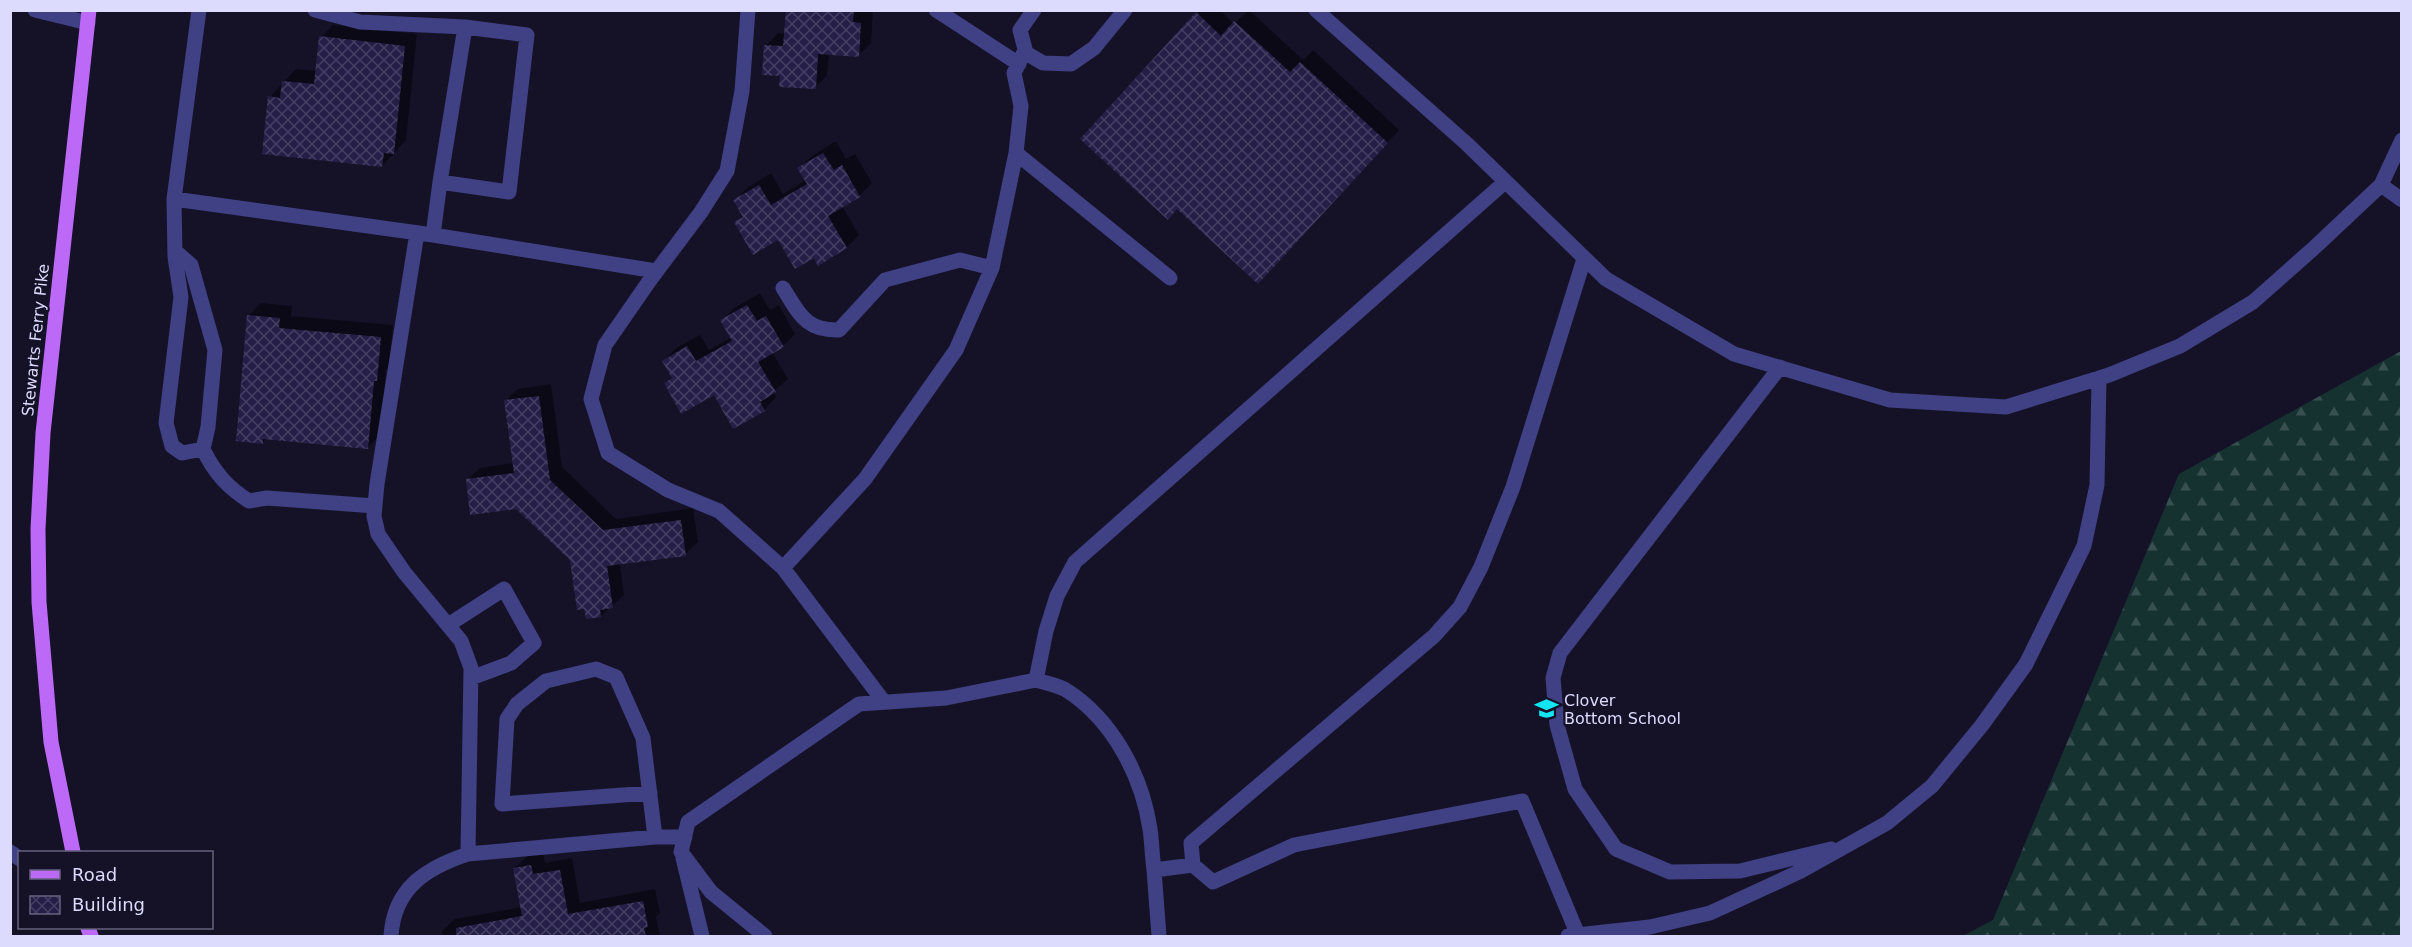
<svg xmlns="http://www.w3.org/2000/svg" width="2412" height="947" viewBox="0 0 2412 947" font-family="'DejaVu Sans',sans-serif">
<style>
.forest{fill:url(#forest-firs)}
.shadow{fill:#0007}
.building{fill:url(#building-cross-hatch)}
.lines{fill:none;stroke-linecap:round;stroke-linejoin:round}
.minor{stroke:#404084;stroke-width:15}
.major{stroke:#bb69f6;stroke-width:15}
.labels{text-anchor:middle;stroke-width:4.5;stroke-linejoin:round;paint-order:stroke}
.street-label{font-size:16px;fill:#dddbfd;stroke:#151228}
.poi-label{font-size:16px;fill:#dddbfd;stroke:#151228;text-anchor:start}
</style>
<defs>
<pattern id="forest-firs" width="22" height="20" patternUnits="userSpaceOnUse" patternTransform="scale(1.5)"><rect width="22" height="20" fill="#153230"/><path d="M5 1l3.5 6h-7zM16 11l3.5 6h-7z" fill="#374f4f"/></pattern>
<pattern id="building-cross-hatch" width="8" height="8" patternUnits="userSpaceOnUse" patternTransform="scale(1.5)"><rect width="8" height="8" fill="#251f48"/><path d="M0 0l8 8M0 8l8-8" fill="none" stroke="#443f63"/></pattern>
</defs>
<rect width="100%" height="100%" fill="#151228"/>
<path class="forest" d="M2401,351V936H1963L1993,920L2179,474Z"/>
<path class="shadow" d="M787,10L873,11L871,43L859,55L829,53L827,75L815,88L782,74L765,46L778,33L786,34Z
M1200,10H1220L1234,24L1249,10L1303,60L1313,50L1399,130L1270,269L1178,208L1082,139Z
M333,25L417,34L406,140L382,166L270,97L296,69L317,71L321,37Z
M836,141L846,159L855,154L872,183L859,196L842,206L859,235L847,247L819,264L814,256L779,238L736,223L744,215L735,200L747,188L771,173L783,194L806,180L799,168L812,156Z
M760,293L770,310L779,305L795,334L783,346L772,352L788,379L773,392L776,397L764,410L714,393L665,383L673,376L664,361L676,348L700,335L709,350L732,337L722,320L734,308Z
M261,303L292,306L291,316L393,325L389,367L386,370L380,435L368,448L267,438L263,442L248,316Z
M551,384L562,467L616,519L693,508L698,542L685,554L620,563L624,595L601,616L571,559L517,507L467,480L480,468L514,463L505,401L518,389Z
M543,853L545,863L572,858L580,903L655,889L660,913L656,917L660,936H443L442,931L455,919L522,907L515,868L527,856Z"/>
<path class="building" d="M786,10H854L853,22L861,23L859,57L818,54L816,89L779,87L780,76L762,75L764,45L783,46Z
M1196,12L1221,36L1234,21L1290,72L1300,62L1388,143L1258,284L1177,209L1168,220L1080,139Z
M319,36L405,46L394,154L384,153L382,167L262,154L268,96L280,98L282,81L314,84Z
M823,153L834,170L842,165L860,197L828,216L847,248L818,266L814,258L795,269L778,240L753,255L734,222L743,217L733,200L759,185L771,205L807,184L797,168Z
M747,305L757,321L766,316L784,347L758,362L776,392L760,402L765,411L733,429L714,395L681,414L664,383L672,378L662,361L687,346L696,361L732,341L720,320Z
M247,315L280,318L279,328L381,337L377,381H374L368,449L263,439V444L236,441Z
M539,396L550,480L603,530L681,520L686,556L607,566L613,608L600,610L601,617L586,619L584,609L577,610L570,560L516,509L470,515L466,479L514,473L504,400Z
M531,865L533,874L560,870L568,914L643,901L648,927L644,928L646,936H456V928L522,916L513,868Z"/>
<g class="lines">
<path class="minor" d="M35,10L88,23
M315,10L360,22L465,27
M748,10L742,91L727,171L701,212L650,280L605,345L591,399L608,453L668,490L719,511L783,568
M936,10L1019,64
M1034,10L1020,30L1026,53L1043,63L1071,64L1094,48L1125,10
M1316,10L1467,144L1606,279L1734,354L1890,400L2006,407L2109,375L2180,346L2253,302L2315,247L2381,185L2402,140
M1016,153L1170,278
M2381,185L2402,200
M174,199L433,235L656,271
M417,233L377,484L374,516L378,534L404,572L461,641L471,668L468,854
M433,235L440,182L509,192L527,35L465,27L440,182
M175,251L191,265L215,350L208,427L203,449L182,453L172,446L166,423L181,297L175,257L174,199L199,10
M783,288C799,313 805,331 839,330L885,280L960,260L992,268
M1780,367L1560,653L1553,678L1557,725L1575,789L1616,849L1670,872L1740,871L1831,849
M203,449C214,472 227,487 249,501L267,498L375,506
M448,625L504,589L534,643L511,663L471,678
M884,702L783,568L865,479L956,350L992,268L1016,153L1021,106L1014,73L1025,50
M650,793L502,804L507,719L517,704L546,681L596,669L616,677L643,738L655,837
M10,852L20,859
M683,858L702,936
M1193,865L1191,843L1434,636L1460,607L1481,567L1513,487L1584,259
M1154,870C1152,856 1152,842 1150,829C1142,775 1112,719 1066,690C1058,685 1045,683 1036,680L1046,631L1057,596L1075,562L1505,182
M391,936C394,888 426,868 468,854L655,837H685
M765,936L711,892L681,852L688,822L859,704L946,698L1036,680
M1159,936L1154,870L1193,865L1213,882L1294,845L1522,801L1578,935
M1568,936L1650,927L1710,913L1801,871L1887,823L1932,786L1982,725L2026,664L2084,546L2097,485L2099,378"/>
<path class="major" d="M73,852L51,742L39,602L38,529L43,433L89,10
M88,928L91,936"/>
</g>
<defs>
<symbol id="school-bare" viewBox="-9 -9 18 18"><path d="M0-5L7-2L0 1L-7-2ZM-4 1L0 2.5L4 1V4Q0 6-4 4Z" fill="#13e5f2" stroke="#151228" stroke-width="2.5" paint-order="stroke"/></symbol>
</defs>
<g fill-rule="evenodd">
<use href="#school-bare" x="1530" y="692" width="33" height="33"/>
</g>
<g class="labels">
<g class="street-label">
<text transform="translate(35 340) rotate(-84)" y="6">Stewarts Ferry Pike</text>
</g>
<g class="poi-label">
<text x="1564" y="706">Clover<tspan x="1564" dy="18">Bottom School</tspan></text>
</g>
</g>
<rect width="2412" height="947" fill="none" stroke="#dddbfd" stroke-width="24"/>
<rect x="18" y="851" width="195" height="78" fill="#151228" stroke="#65627d" stroke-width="1.5"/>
<rect x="30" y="870" width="30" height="9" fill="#bb69f6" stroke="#65627d" stroke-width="1.5"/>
<text x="72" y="881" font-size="18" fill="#dddbfd">Road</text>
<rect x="30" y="896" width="30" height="18" fill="url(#building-cross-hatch)" stroke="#65627d" stroke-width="1.5"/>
<text x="72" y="911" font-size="18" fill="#dddbfd">Building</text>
</svg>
